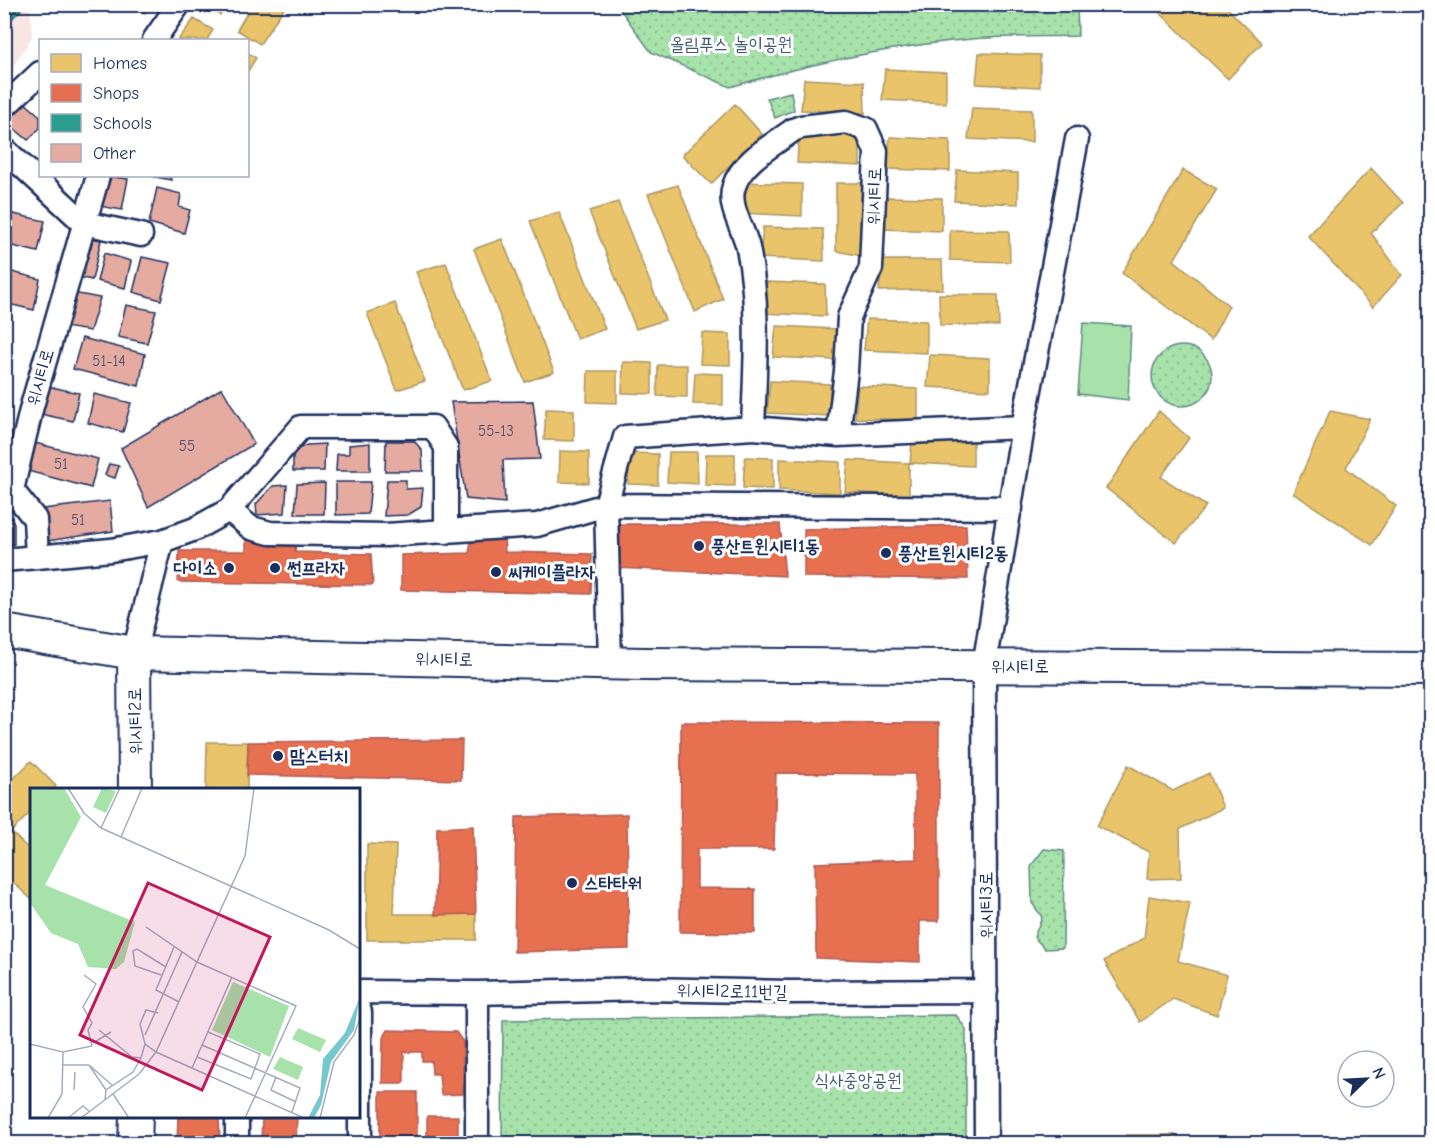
<svg xmlns="http://www.w3.org/2000/svg" width="1435" height="1148" viewBox="0 0 1435 1148" font-family="'Comic Neue','Poor Story',sans-serif">
<style>
.built{fill:#f7e6e3}
.green{fill:#a6e2a9;stroke:#608884;stroke-width:1.5}
.park{fill:url(#park-dots);stroke:#608884;stroke-width:1.5}
.homes{fill:#e9c46a;stroke:#ab9766;stroke-width:1.5}
.shops{fill:#e76f51;stroke:#aa5c55;stroke-width:1.5}
.schools{fill:#2a9d8f;stroke:#267c80;stroke-width:1.5}
.building{fill:#e5aba1;stroke:#1b2f5e;stroke-width:1.5}
.lines{fill:none;stroke-linecap:round;stroke-linejoin:round}
.street-casing{stroke:#1b2f5e;stroke-width:27}
.secondary-casing{stroke:#1b2f5e;stroke-width:36}
.street{stroke:#fff;stroke-width:22}
.secondary{stroke:#fff;stroke-width:32}
.poi-dot{fill:#1b2f5e;stroke:#fff;stroke-width:2}
.labels{text-anchor:middle;stroke-width:6;stroke-linejoin:round;paint-order:stroke}
.number-label{font-size:15px;fill:#4e4e6f}
.park-label{font-size:18px;fill:#3e5c71;stroke:#fff}
.street-label{font-size:18px;fill:#1b2f5e;stroke:#fff}
.poi-label{font-size:18px;font-weight:bold;fill:#1b2f5e;stroke:#fff;text-anchor:start}
.inset-road{fill:none;stroke:#a4acbf;stroke-width:1.5}
.view{fill:#c2185b;fill-opacity:0.15;stroke:#c2185b;stroke-width:3}
.inset-edge{fill:none;stroke:#1b2f5e;stroke-width:3}
</style>
<defs>
<pattern id="park-dots" width="8" height="8" patternUnits="userSpaceOnUse" patternTransform="scale(1.5)"><rect width="8" height="8" fill="#a6e2a9"/><path d="M2 2h.1M6 6h.1" fill="none" stroke="#8ec294" stroke-width="1.8" stroke-linecap="round"/></pattern>
</defs>
<rect width="100%" height="100%" fill="#fff"/>
<filter id="ink" filterUnits="userSpaceOnUse"><feTurbulence type="fractalNoise" baseFrequency=".0167" numOctaves="2"/><feDisplacementMap in="SourceGraphic" scale="12" xChannelSelector="R" yChannelSelector="G"/><feConvolveMatrix kernelMatrix="1 2 1 2 8 2 1 2 1" color-interpolation-filters="sRGB"/></filter>
<g filter="url(#ink)">
<path class="built" d="M5,5H30L32,37L5,79Z"/>
<path class="green" d="M1083,323L1131,326L1128,400L1078,394Z"/>
<path class="park" d="M617,5H1077L1078,36C1043,37 1007,36 972,39C890,46 809,64 730,87L651,52Z
M791,92L794,110L775,118L767,98Z
M1152 376a30 30 0 1 1 60 0a30 30 0 1 1-60 0Z
M1044,849L1064,851L1063,948L1045,949L1034,937L1042,917L1032,903L1031,866Z
M956,1015L966,1029V1143H502L503,1020Z"/>
<path class="homes" d="M126,4H150L145,13Z
M202,4H227L220,15Z
M252,4L286,5L260,44L237,30Z
M1151,4H1223L1262,43L1228,79Z
M194,19L213,30L207,40H178Z
M248,53L256,58L248,71Z
M979,53L1040,55V87L976,84Z
M885,69L946,72V103L882,100Z
M804,79L864,82L865,113L801,110Z
M735,104L762,134L711,184L682,155Z
M972,108L1032,110V142L968,139Z
M799,131L860,134V166L797,163Z
M890,137L950,140V171L886,169Z
M1371,168L1403,203L1371,233L1402,275L1373,307L1308,236Z
M957,170L1018,173V204L954,201Z
M1183,170L1217,189L1174,260L1229,306L1211,340L1122,273Z
M742,182L802,184V216L739,213Z
M836,183H864L862,256L836,251Z
M678,185L723,299L695,312L648,194Z
M884,197L942,198V231L881,229Z
M618,202L665,320L636,329L589,211Z
M559,212L605,329L577,339L530,221Z
M763,227L823,229L824,261L760,258Z
M950,230L1009,231L1010,262L950,260Z
M502,239L554,372L525,382L474,249Z
M882,260H942L943,289L879,291Z
M446,263L492,381L463,390L416,272Z
M765,282L825,284L826,316L762,313Z
M939,294L998,295L999,326L940,325Z
M395,303L425,381L397,390L367,313Z
M867,319L927,321V353L864,350Z
M776,326L837,329V360L773,357Z
M702,333L730,334V365L700,364Z
M930,355L990,358V390L927,387Z
M623,362L652,363V394L622,393Z
M658,365H687V397L657,396Z
M588,371H617V403L587,402Z
M695,373L723,374V405L693,404Z
M770,381L830,384V416L767,413Z
M858,386L918,389V420L855,418Z
M546,409L574,410V441L544,440Z
M1159,411L1189,438L1161,477L1206,506L1176,543L1106,488Z
M1330,411L1370,419L1346,468L1396,506L1372,545L1293,493Z
M913,432L973,435V466L910,463Z
M560,451L589,452V483L559,482Z
M669,452H697L698,484L667,482Z
M630,453L658,454V485L628,484Z
M706,454H735V486L705,485Z
M745,457L773,458V489L743,488Z
M779,459L840,462V493L779,490Z
M848,460L909,463V495L845,492Z
M690,731L763,733L766,839H692Z
M207,742H248L247,790H206Z
M31,761L56,786L52,790H32V811L11,832L32,852V900L4,874V788Z
M1128,765L1173,791L1209,773L1223,808L1180,829L1181,878L1147,879L1149,852L1097,826Z
M367,844L396,845L394,914H476V940H367Z
M909,873L910,951H825L827,875Z
M1149,896L1190,903L1178,961L1227,975L1217,1015L1173,999L1140,1022L1104,961L1144,938Z
M1126,1135H1175V1144H1126Z"/>
<path class="shops" d="M615,524H780L785,576L616,568Z
M966,525L968,579L804,577V529Z
M472,535L504,537L505,552L592,554L591,594L401,590V555L469,553Z
M246,540L296,541L295,552L371,554L373,585L178,582L179,551H246Z
M681,722L939,723V921H920V962L816,958L815,863L916,859L915,774L776,773L774,849H697V888L755,889V933L680,932Z
M462,740L461,780L247,775L248,742Z
M627,814L629,949L514,952L516,817Z
M473,826L476,914L435,915L437,828Z
M388,1030L456,1032L463,1042V1094L441,1095L439,1074H432L431,1061H422V1052H404V1083H382L383,1039Z
M380,1092H417V1144H380Z
M178,1116H219L220,1144H177Z
M262,1116H297L296,1144H261Z
M427,1116H458V1144H427Z"/>
<path class="schools" d="M4,4H16L21,10L4,26Z"/>
<path class="building" d="M24,102L40,116V128L28,140L5,121Z
M106,176L128,179L122,210L99,206Z
M151,176H170L171,180Z
M157,188L181,194L179,207L190,210L184,233L149,223Z
M9,213L45,221L38,252L4,244Z
M85,237L101,240L92,280L73,276Z
M104,253L131,261L125,288L97,281Z
M142,257L171,263L161,300L133,292Z
M4,270L40,279L34,310L4,303Z
M73,293L100,298L90,331L64,327Z
M126,305L156,311L147,343L118,337Z
M82,338L145,354L139,386L73,369Z
M47,386L79,393L73,421L40,414Z
M222,388L254,444L148,507L121,448Z
M94,394L131,403L123,432L88,423Z
M533,401L540,459L503,460L505,503L466,499L451,402Z
M386,441H414L422,450L423,471H385Z
M31,442L98,459L91,488L24,470Z
M370,443V471H336L337,454H349V445Z
M325,444L324,471H293V451L307,445Z
M109,464L119,466L115,478L105,475Z
M387,480H406V489L423,488L421,507L408,515L384,516Z
M336,482H371L368,514L336,515Z
M325,483L324,514H295L297,484Z
M287,485L285,513L257,515L256,504L273,486Z
M110,501L113,531L47,541L43,509Z
M4,508L14,523V544H4Z"/>
<g class="lines">
<defs>
<path id="street" d="M154,40L179,4
M4,107L40,73
M4,149L84,223L141,235
M98,176L32,406L12,490L35,519L37,557L111,550L162,541
M753,428C755,369 760,307 748,248C744,229 727,206 734,186C742,161 772,146 793,130L801,127L846,122L866,129L876,151L871,268L849,317L846,371L838,435
M229,510L251,528L270,533L386,535L537,525L606,505L1011,508
M4,560L37,557
M134,653L162,541L195,529L229,510L301,427H433L446,447V532
M610,663L606,505L625,437L753,428L838,435L1023,427
M358,992L477,993L644,989L790,992L986,991
M477,993V1144
M358,1008L360,1012V1144
M237,1116V1144
M986,1144L984,666L1023,427L1077,139"/>
<path id="secondary" d="M4,631L134,653L644,664L1430,669
M134,653L135,790
M135,1144L136,1116"/>
</defs>
<use href="#street" class="street-casing"/>
<use href="#secondary" class="secondary-casing"/>
<use href="#street" class="street"/>
<use href="#secondary" class="secondary"/>
</g>
</g>
<g class="poi-dot">
<circle cx="699" cy="546" r="6"/>
<circle cx="886" cy="553" r="6"/>
<circle cx="229" cy="568" r="6"/>
<circle cx="275" cy="568" r="6"/>
<circle cx="496" cy="572" r="6"/>
<circle cx="278" cy="756" r="6"/>
<circle cx="572" cy="883" r="6"/>
</g>
<g class="labels">
<g class="number-label">
<text x="109" y="366">51-14</text>
<text x="496" y="436">55-13</text>
<text x="187" y="451">55</text>
<text x="61" y="469">51</text>
<text x="78" y="525">51</text>
</g>
<g class="park-label">
<text x="731" y="50">올림푸스 놀이공원</text>
<text x="858" y="1086">식사중앙공원</text>
</g>
<g class="street-label">
<text transform="translate(874 196) rotate(-88)" y="6">위시티로</text>
<text transform="translate(40 377) rotate(-74)" y="6">위시티로</text>
<text transform="translate(444 659) rotate(1)" y="6">위시티로</text>
<text x="1020" y="672">위시티로</text>
<text transform="translate(135 721) rotate(-91)" y="6">위시티2로</text>
<text transform="translate(986 905) rotate(-90)" y="6">위시티3로</text>
<text transform="translate(732 991) rotate(1)" y="6">위시티2로11번길</text>
</g>
<g class="poi-label">
<text x="711" y="552">풍산트윈시티1동</text>
<text x="898" y="559">풍산트윈시티2동</text>
<text x="217" y="574" text-anchor="end">다이소</text>
<text x="287" y="574">썬프라자</text>
<text x="508" y="578">씨케이플라자</text>
<text x="290" y="762">맘스터치</text>
<text x="584" y="889">스타타워</text>
</g>
</g>
<g transform="translate(30 788)">
<rect width="330" height="330" fill="#fff"/>
<path d="M72,0L86,3L76,25L63,19ZM268,240L296,252L290,264L262,251ZM250,269L273,279L268,292L243,281Z" fill="#a6e2a9"/>
<path d="M0,0H34L51,29L15,97L105,134L94,174L86,181L58,179L48,156L21,145L0,115ZM203,194L259,218L240,269L182,242Z" fill="#a6e2a9"/>
<path d="M330,209L324,242L301,274L291,317L284,330H278L290,307L293,271L315,245Z" fill="#76c7d0"/>
<path class="inset-road" d="M38,0L54,25L71,40L299,142L330,161M71,40L90,0M91,49L112,0M116,139L167,174L266,218L215,330M144,159L126,202L149,214M131,187L105,178L103,163L107,161L136,179M128,225L116,222L110,236L115,256L126,264L274,330M69,242L102,269L111,270L115,256M115,247L152,164M63,255L81,244M0,256L33,264L32,306L18,330M172,257L270,300L262,324M33,264L62,258L58,242L62,235L53,219L66,196L54,187M167,269L221,291L230,266L178,244M33,277H59M59,277L82,297M59,277L76,302M162,280L202,189M246,289L241,302L266,314M44,302L45,284M83,306L99,330M75,312L76,302L103,284L111,270M38,330L53,318L59,323M51,330L109,286L126,264L215,68L224,0M290,330L304,274L324,247L330,230"/>
<path class="view" d="M118,95L240,149L172,302L50,247Z"/>
<rect width="330" height="330" class="inset-edge"/>
</g>
<rect width="1435" height="1148" fill="none" stroke="#fff" stroke-width="24"/>
<rect x="12" y="12" width="1411" height="1124" fill="none" stroke="#1b2f5e" stroke-width="2" filter="url(#ink)"/>
<rect x="39" y="39" width="210" height="138" fill="#ffffff" stroke="#a4acbf" stroke-width="1.5"/>
<rect x="51" y="54" width="30" height="18" fill="#e9c46a" stroke="#a4acbf" stroke-width="1.5"/>
<text x="93" y="69" font-size="18" fill="#1b2f5e">Homes</text>
<rect x="51" y="84" width="30" height="18" fill="#e76f51" stroke="#a4acbf" stroke-width="1.5"/>
<text x="93" y="99" font-size="18" fill="#1b2f5e">Shops</text>
<rect x="51" y="114" width="30" height="18" fill="#2a9d8f" stroke="#a4acbf" stroke-width="1.5"/>
<text x="93" y="129" font-size="18" fill="#1b2f5e">Schools</text>
<rect x="51" y="144" width="30" height="18" fill="#e5aba1" stroke="#a4acbf" stroke-width="1.5"/>
<text x="93" y="159" font-size="18" fill="#1b2f5e">Other</text>
<g transform="translate(1366 1079) rotate(66)"><circle r="28" fill="#ffffff" stroke="#a4acbf" stroke-width="1.5"/>
<path d="M0-4.5L10 22L0 15L-10 22Z" fill="#1b2f5e"/>
<text y="-9" font-size="16" font-weight="bold" text-anchor="middle" fill="#1b2f5e">N</text>
</g>
</svg>
